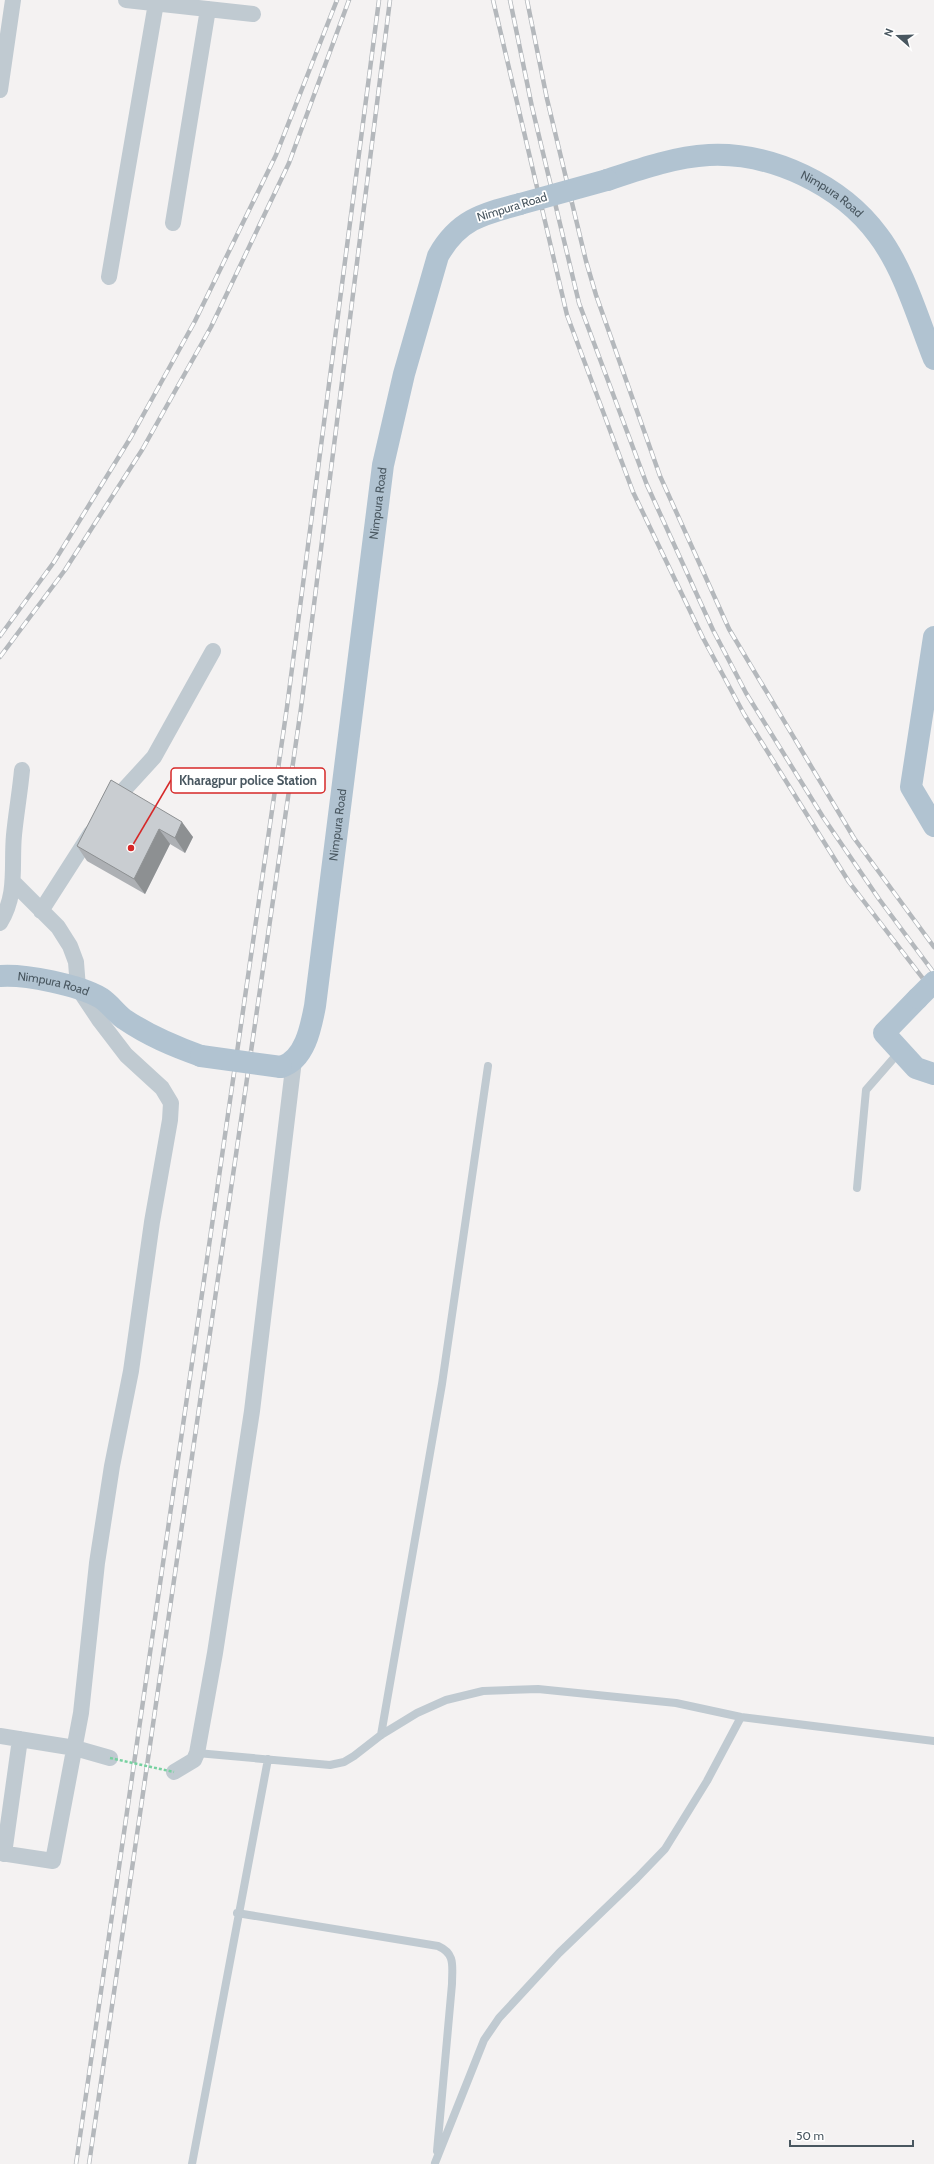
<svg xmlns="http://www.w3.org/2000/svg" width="934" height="2164" viewBox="0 0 934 2164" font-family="Cabin,sans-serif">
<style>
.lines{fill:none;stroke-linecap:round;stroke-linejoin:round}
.service{stroke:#c0cad1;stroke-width:8}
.minor{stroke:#c0cad1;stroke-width:16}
.primary{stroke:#b1c3d1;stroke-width:22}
.rail-casing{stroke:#b4b8bc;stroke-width:4.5}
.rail{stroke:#fff;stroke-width:3;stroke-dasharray:9;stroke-linecap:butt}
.path-bridge{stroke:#77d1a0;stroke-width:2.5;stroke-dasharray:3 2;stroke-linecap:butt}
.primary-bridge{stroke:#b1c3d1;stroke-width:22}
.wall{fill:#adb0b4}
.shaded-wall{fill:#8d9092}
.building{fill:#c9cdd1;stroke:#8d9092}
.labels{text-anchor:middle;stroke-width:3.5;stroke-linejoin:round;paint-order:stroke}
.street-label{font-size:12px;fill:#495760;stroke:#fff}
.leader{fill:none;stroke:#d62828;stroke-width:1.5}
.callout-dot{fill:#d62828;stroke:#fff;stroke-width:1.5}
.callout{fill:#fff;stroke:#d62828;stroke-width:1.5}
.callout-label{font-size:13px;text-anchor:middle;font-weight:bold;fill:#495760}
</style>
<rect width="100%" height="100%" fill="#f4f2f2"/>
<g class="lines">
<path class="service" d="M857,1188L866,1090L900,1051
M381,1735L442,1384L488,1066
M197,1753L330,1765L344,1762L354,1756L381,1735L417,1713L446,1700L483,1691L538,1689L676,1703L741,1717L934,1741
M237,1913L438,1946C456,1954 452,1966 452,1984L437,2151
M435,2163L484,2040L499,2018L559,1953L637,1878L665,1849L707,1781L741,1717
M192,2164L268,1759"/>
<path class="minor" d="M126,0L253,14
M0,90L13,0
M173,223L208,9
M109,277L156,3
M111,804L154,757L213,651
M41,911L91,833
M0,923C18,893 11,867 14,835C16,814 20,792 22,770
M0,1736L75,1748L110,1758
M174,1772L194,1760L197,1753L215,1653L252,1411L294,1060
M0,1853L53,1861L81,1713L97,1563L112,1466L131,1371L152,1222L170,1120L171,1103L162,1088L126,1055L100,1021L78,988L76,962L70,946L58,927L14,883
M4,1854L20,1739"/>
<g class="primary">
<path id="s1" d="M607,180C640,169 674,157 709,155C772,152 841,185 878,235C904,269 918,319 934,359"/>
<path d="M934,637L911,787L934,826"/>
<path id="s2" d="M0,976C25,974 79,985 101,998C110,1004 116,1013 124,1019C149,1036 173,1046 201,1056"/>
<path d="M918,998L884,1033L916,1068L934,1074"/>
<path id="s3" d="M281,1067C305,1060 311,1027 315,1006L383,465L404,374L438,256C458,220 482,214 520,204"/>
</g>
<defs>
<path id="rail" d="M493,0L567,315L633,492L703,638L744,714L849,882L934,993
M510,0L532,107L579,303L647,485L713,630L746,693L823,817L879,899L934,973
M527,0L547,99L586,261L596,295L660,476L729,629L854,838L934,947
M0,636L54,562L131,437L195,321L276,155L337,0
M0,657L65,570L142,450L211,327L289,163L349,0
M76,2164L287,707L379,0
M89,2164L301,708L390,0"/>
</defs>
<use href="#rail" class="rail-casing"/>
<use href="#rail" class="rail"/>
<path class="path-bridge" d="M110,1758L174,1772"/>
<path class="primary-bridge" d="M520,204L607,180
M918,998L934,982
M201,1056L281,1067"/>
</g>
<path class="wall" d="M111,780L193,837L185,853L170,844L145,894L87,861L77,846Z"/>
<path class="shaded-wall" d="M182,822L193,837L185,853L175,838Z
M159,829L170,844L145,894L134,879Z"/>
<path class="building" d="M111,780L182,822L175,838L159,829L134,879L77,846Z"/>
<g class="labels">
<g class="street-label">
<text dy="4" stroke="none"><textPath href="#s1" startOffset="237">Nimpura Road</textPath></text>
<text transform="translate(512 207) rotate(-17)" y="4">Nimpura Road</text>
<text dy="4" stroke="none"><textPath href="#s3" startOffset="580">Nimpura Road</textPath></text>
<text dy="4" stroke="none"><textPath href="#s3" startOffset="256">Nimpura Road</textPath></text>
<text dy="4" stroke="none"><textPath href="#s2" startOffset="54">Nimpura Road</textPath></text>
</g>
</g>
<path class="leader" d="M131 848L171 780"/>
<circle class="callout-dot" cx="131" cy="848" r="4"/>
<rect class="callout" x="171" y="768" width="154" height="25" rx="4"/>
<g class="callout-label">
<text x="248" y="785">Kharagpur police Station</text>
</g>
<g transform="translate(898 36) rotate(290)" stroke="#ffffff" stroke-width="3" paint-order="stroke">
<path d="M0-3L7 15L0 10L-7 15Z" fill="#495760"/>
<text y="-6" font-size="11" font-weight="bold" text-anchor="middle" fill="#495760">N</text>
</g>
<path d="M790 2140v6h123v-6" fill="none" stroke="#495760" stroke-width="2"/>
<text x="796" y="2140" font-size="12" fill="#495760" stroke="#ffffff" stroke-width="3" paint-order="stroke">50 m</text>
</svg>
